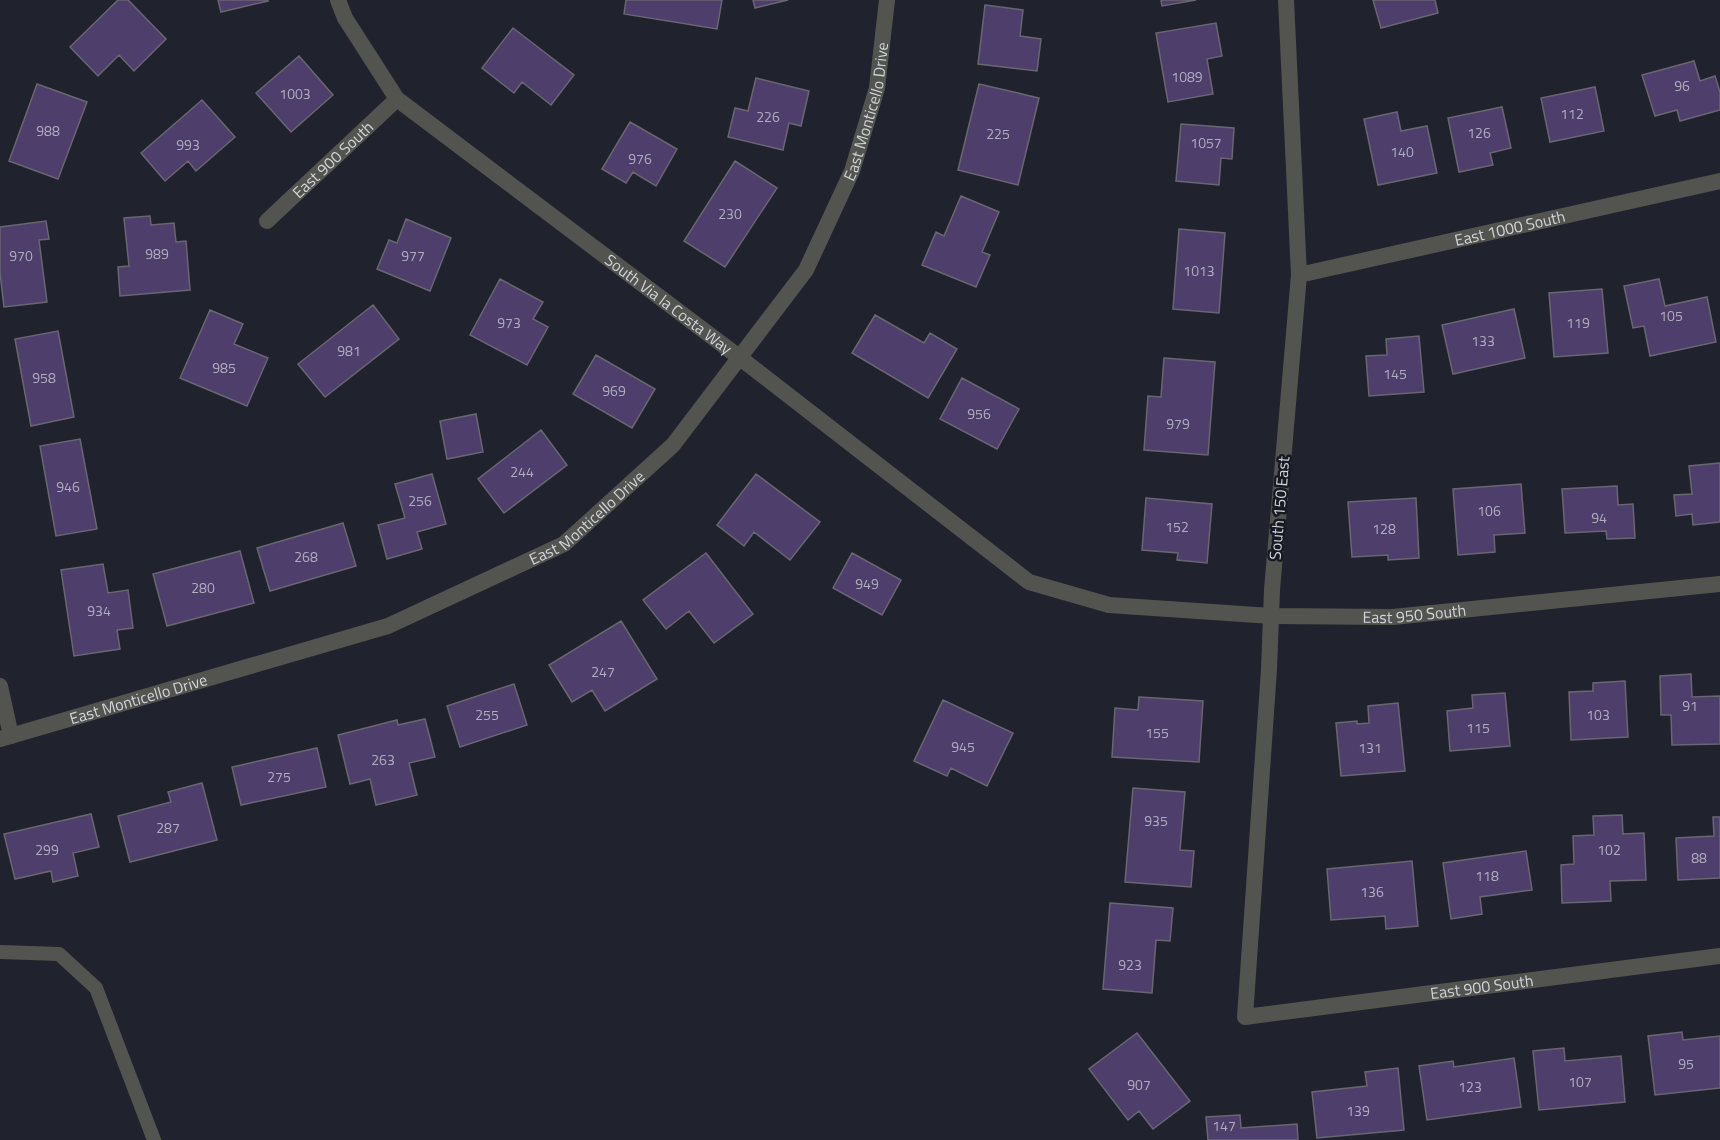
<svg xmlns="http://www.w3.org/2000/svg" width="1720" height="1140" viewBox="0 0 1720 1140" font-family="'Titillium Web',sans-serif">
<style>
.building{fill:#4d3e6c;stroke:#696672;stroke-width:1.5}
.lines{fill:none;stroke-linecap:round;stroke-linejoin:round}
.service{stroke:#53544f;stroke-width:14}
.minor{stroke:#53544f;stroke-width:16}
.labels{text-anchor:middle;stroke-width:5;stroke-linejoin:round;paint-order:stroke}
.number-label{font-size:14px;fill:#b0aebe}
.street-label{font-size:16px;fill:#d1d3da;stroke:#171923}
</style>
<rect width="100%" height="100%" fill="#20232d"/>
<path class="building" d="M118,0H128L166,39L134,71L119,55L98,76L70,47Z
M218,0H267L268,1L221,12Z
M626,0H722L717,29L624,14Z
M753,0H788L755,8Z
M1161,0H1196L1162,6Z
M1373,0H1435L1438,13L1381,28Z
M985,5L1023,10L1020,36L1041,39L1037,71L978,64Z
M1216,23L1222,56L1207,59L1213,94L1168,102L1156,33Z
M513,28L574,75L551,105L522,82L514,93L482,68Z
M299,56L333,95L291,132L256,93Z
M1694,61L1700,81L1715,76L1720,92V110L1680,121L1677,110L1655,116L1642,75Z
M756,78L809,91L801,126L789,123L783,150L728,137L735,108L748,111Z
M37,84L87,102L58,179L9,161Z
M979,84L1039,98L1018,185L958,170Z
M1595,87L1604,131L1550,142L1541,98Z
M202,100L235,137L196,171L188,161L165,181L141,153Z
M1502,107L1511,148L1490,153L1493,165L1459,172L1448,118Z
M1397,112L1401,131L1427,126L1437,173L1378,185L1364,119Z
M630,122L677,149L656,186L633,172L626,183L602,169Z
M1181,124L1234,128L1232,159L1221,158L1219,185L1176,181Z
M735,161L777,188L725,267L684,241Z
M961,196L999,212L982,252L990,255L976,287L922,265L936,232L944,236Z
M150,216L151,225L174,223L176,242L186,241L190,290L120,296L118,267L129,266L124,218Z
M406,219L451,238L430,291L377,269L389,240L397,243Z
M46,221L49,239L39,240L47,302L4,307L0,273V227Z
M1179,229L1225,233L1219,313L1173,309Z
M500,279L543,302L533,319L548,327L527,365L470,335Z
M1659,279L1665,306L1707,297L1716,342L1650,356L1644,326L1633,328L1624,286Z
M1602,289L1608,353L1554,357L1549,293Z
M373,305L399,339L325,397L298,364Z
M1514,309L1525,358L1453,374L1442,325Z
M210,310L243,324L234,344L268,358L247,406L180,378Z
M875,315L924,343L930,333L957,349L928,398L852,353Z
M58,331L74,417L31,426L15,339Z
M1419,336L1424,392L1369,396L1366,356L1387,355L1386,339Z
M596,355L655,389L632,428L573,394Z
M1164,358L1215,362L1208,455L1144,450L1148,396L1161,397Z
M962,378L1019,409L997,449L940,419Z
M476,414L483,452L447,459L440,421Z
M541,430L567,465L504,513L478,479Z
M80,439L97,529L56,536L40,446Z
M1720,463V522L1693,525L1692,514L1676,516L1674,495L1692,494L1689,466Z
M432,474L446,524L417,532L422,549L387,559L378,525L405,518L395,484Z
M756,474L820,522L790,560L754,532L744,546L717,525Z
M1521,484L1525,533L1494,535L1495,552L1458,555L1453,489Z
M1617,486L1618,505L1633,504L1635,538L1607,539L1606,531L1565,533L1562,489Z
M1146,498L1212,504L1207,563L1177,560L1178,553L1142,550Z
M1416,498L1419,558L1388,560V555L1352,557L1348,502Z
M343,523L356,566L270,591L257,548Z
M240,551L254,603L167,626L153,574Z
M706,553L753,614L714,643L689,611L666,629L643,600Z
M852,553L901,580L882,615L833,588Z
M103,564L108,593L128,590L133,628L117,630L120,649L74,656L61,570Z
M621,621L657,679L605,711L592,690L572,702L549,665Z
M1691,674L1692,697L1720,696V744L1672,745L1671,715H1661L1660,676Z
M1625,681L1628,737L1571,740L1569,692L1593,691V683Z
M514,684L527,725L460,747L447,706Z
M1505,693L1510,746L1450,751L1447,711L1473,708L1472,695Z
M1139,697L1203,701L1199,762L1112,757L1115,708L1138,710Z
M943,700L1013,733L987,786L951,768L947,776L914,761Z
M1398,703L1405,771L1341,776L1336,723L1357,721V724L1369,723L1368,706Z
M425,719L435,757L409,763L417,795L376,805L370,779L350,784L338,735L397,720L398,725Z
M317,748L326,787L241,805L232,767Z
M202,783L217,840L130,862L118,816L171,802L168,792Z
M1133,788L1185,792L1180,850L1194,851L1191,887L1125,882Z
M91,814L99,847L73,853L78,876L53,882L51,871L15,879L4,834Z
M1622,815L1623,834L1644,833L1646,880L1610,881L1611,901L1562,903L1561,865L1574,864L1573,836L1594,835L1593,816Z
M1713,817H1720V878L1678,880L1676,838L1714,836Z
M1526,851L1532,890L1480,897L1482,914L1451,919L1443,863Z
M1412,861L1418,926L1386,929L1385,916L1331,920L1327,869Z
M1110,903L1173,908L1170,941L1156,940L1152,993L1103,989Z
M1682,1032L1683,1040L1720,1036V1088L1655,1095L1648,1036Z
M1137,1033L1190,1101L1153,1129L1139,1111L1128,1120L1089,1069Z
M1564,1048L1565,1061L1621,1056L1625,1102L1539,1110L1533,1051Z
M1514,1058L1521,1107L1427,1120L1419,1066L1453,1061L1454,1067Z
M1398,1068L1404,1130L1317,1138L1312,1092L1367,1086L1365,1072Z
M1240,1115L1241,1128L1297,1124L1298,1140H1208L1206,1117Z"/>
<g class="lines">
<path class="service" d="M0,952L59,954L96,988L154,1140"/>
<g class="minor">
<path id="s1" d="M338,0L345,18L397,99L739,357L1029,582L1109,605L1272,616L1393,617L1720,584"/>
<path id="s2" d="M1286,0L1299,275L1272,590L1269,669L1245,1017L1720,956"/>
<path id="s3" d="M267,221L397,99"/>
<path id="s4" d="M1299,275L1720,181"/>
<path d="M0,686L11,736"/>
<path id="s5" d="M0,739L388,626L564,544L673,445L806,270L852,171L877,88L887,0"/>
</g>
</g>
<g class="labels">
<g class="number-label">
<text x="1187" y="82">1089</text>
<text x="1682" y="91">96</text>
<text x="295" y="99">1003</text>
<text x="1572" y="119">112</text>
<text x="768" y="122">226</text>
<text x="48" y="136">988</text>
<text x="1479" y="138">126</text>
<text x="998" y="139">225</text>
<text x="1206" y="148">1057</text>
<text x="188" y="150">993</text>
<text x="1402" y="157">140</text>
<text x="640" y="164">976</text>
<text x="730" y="219">230</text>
<text x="157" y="259">989</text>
<text x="21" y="261">970</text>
<text x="413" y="261">977</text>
<text x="1199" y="276">1013</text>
<text x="1671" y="321">105</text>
<text x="509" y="328">973</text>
<text x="1578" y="328">119</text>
<text x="1483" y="346">133</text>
<text x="349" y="356">981</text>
<text x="224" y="373">985</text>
<text x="1395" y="379">145</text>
<text x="44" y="383">958</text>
<text x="614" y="396">969</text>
<text x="979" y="419">956</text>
<text x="1178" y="429">979</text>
<text x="522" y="477">244</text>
<text x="68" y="492">946</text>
<text x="420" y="506">256</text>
<text x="1489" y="516">106</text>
<text x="1599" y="523">94</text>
<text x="1177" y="532">152</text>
<text x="1384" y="534">128</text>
<text x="306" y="562">268</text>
<text x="867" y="589">949</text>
<text x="203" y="593">280</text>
<text x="99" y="616">934</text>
<text x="603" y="677">247</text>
<text x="1690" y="711">91</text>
<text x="487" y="720">255</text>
<text x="1598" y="720">103</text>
<text x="1478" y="733">115</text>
<text x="1157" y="738">155</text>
<text x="963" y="752">945</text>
<text x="1370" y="753">131</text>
<text x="383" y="765">263</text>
<text x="279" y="782">275</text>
<text x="1156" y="826">935</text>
<text x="168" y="833">287</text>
<text x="47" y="855">299</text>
<text x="1609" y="855">102</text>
<text x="1699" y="863">88</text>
<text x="1487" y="881">118</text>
<text x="1372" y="897">136</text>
<text x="1130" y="970">923</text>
<text x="1686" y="1069">95</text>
<text x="1580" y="1087">107</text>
<text x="1139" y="1090">907</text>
<text x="1470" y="1092">123</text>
<text x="1358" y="1116">139</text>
<text x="1224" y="1131">147</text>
</g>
<g class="street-label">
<text dy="6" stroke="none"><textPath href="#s5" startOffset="1136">East Monticello Drive</textPath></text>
<text dy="6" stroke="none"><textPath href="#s3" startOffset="90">East 900 South</textPath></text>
<text dy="6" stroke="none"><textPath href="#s4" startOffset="216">East 1000 South</textPath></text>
<text dy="6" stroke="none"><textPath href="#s1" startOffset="456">South Via la Costa Way</textPath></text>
<text transform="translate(1279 508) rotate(-85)" y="6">South 150 East</text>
<text dy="6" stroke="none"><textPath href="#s5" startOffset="632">East Monticello Drive</textPath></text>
<text dy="6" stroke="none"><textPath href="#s1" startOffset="1300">East 950 South</textPath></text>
<text dy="6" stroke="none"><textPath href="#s5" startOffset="144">East Monticello Drive</textPath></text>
<text dy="6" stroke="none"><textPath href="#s2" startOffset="1258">East 900 South</textPath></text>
</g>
</g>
</svg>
